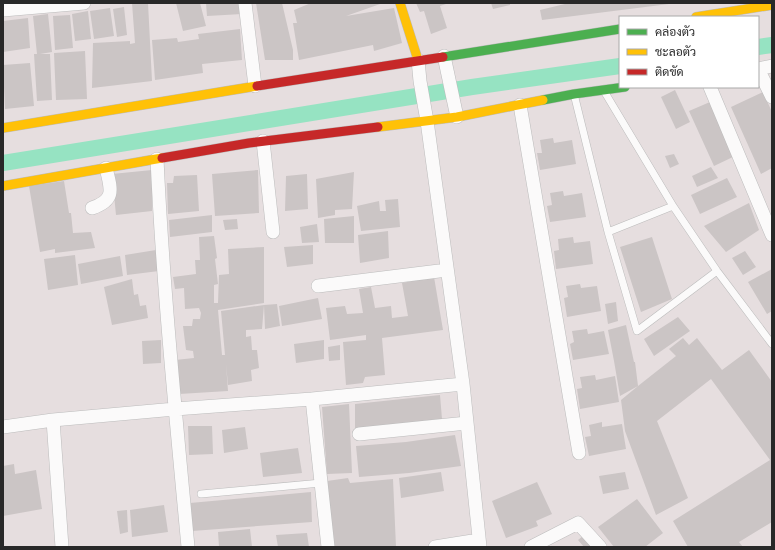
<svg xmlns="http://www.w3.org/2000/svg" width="775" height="550" viewBox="0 0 775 550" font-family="'Source Sans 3',Sarabun,sans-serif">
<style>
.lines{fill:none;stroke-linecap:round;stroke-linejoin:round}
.canal{stroke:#96e3c2;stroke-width:16}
.building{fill:#cbc5c5}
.lane-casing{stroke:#bcbcbc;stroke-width:8}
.street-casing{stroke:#bcbcbc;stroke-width:14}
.fast-casing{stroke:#bcbcbc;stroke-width:10}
.slow-casing{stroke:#bcbcbc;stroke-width:10}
.jam-casing{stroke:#bcbcbc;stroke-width:10}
.lane{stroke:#fbfafa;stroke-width:7}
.street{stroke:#fbfafa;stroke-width:13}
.fast{stroke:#4caf50;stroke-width:9}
.slow{stroke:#ffc107;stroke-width:9}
.jam{stroke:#c62828;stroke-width:9}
</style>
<rect width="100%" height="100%" fill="#e6dedf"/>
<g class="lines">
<path class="canal" d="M758,47L772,45
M3,163L472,87L620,66"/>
</g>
<path class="building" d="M132,3H148L152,81L92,88L93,43L130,41V44L135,43Z
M176,3H200L206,26L183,31Z
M206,3H241L242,14L207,16Z
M256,3H282L293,50V60H265Z
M311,3H383L346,16L394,8L402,43L374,51L373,45L299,60L293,23H297L294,10Z
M416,3H449L440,6L447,28L431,34L424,11L420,12Z
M491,3H510V5L493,9Z
M569,3H669V4L542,20L540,10Z
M124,7L127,35L117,37L113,9Z
M110,8L114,36L94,39L90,11Z
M88,11L91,39L75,41L72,14Z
M48,14L52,52L40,54H50L52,100L37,101L34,54H37L33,16Z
M70,15L73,48L55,50L53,16Z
M28,18L30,48L3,52V21Z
M240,29L242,60L202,64L203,73L155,80L152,40L177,38L178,42L199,39L198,34Z
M85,51L87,99L56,100L54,53Z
M30,63L34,106L5,109L3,65Z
M675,90L690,122L676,129L661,97Z
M763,92L772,112V168L761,174L731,107Z
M710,102L735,156L714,166L689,111Z
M553,138L554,143L572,140L576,164L540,170L537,153H542L540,140Z
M674,154L679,164L670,168L665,156Z
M711,167L718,178L697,187L692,176Z
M152,170V211L116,215L112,174Z
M258,170L259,213L215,216L212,174Z
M354,172L352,209L335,210V215L318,218L316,179Z
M307,174L308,209L285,211L286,176Z
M197,175L199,211L168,214L167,183H173L174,176Z
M727,178L737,197L700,214L691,195Z
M64,181L69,213H71L73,233L91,232L95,248L55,253V249L40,252L29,186Z
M563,191L564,196L582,193L586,217L550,222L547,206L552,205L550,193Z
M398,199L400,227L361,231L357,206L379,201L380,211H386L385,200Z
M749,203L759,230L726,252L704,226Z
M212,215V232L170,237L169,220Z
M354,216V243H325L324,219Z
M237,219L238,229L225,230L223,220Z
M317,224L319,242L302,243L300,227Z
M388,231L389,258L360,263L358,235Z
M214,236L217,258L215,259L218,284L214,285V303H218L219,275L229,274L228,249L264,247V303L218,310L222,355H225L221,311L264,305L277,304L280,326L265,329L264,305L262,329L246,330V337L251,336L252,350H257L259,368L251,370L252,381L228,385L226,364L228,391L179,394L175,360L194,358L193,351L186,350L183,326H192L193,319H200L201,313L199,308L185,309L184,288L175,289L173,277L196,274L195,260H200L199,237Z
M573,237L574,243L590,241L593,264L556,269L554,251L559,250L558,239Z
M652,237L672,299L641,312L620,247Z
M313,245V264L287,267L284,247Z
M156,250L159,271L127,275L125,255Z
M745,251L756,267L743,275L732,258Z
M75,255L78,285L48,290L44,259Z
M120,256L123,276L81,284L78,264Z
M772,269V311L767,314L748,282Z
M434,277L443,330L382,338L385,375L365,377L363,383L346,385L343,342L366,340V335L330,340L326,308L345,306L347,314L363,313L359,289L371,287L375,308L391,306L392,318L408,316L402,283Z
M132,279L134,295L138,294L140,306L146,305L148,318L112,325L104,287Z
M580,284L581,288L597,286L601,311L567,317L564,298L568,297L566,286Z
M318,298L322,319L282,326L279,306Z
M616,302L618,321L608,324L605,304Z
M678,317L690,331L654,356L644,339Z
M626,325L634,362H635L638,386L676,356L669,349L683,338L689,345L697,338L722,370L749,350L772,382V522L739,542L743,547H688L673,521L770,460L711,379L657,421L688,498L656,515L625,431L621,400L638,386L620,396L614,361L608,330Z
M587,329L588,334L604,331L609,354L573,360L570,344L574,342L572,331Z
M161,340V363L143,364L142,341Z
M324,340V359L296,363L294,344Z
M340,345V360L329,361L328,347Z
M595,375L596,380L615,376L619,402L580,409L577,389L582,388L580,377Z
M440,395L442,419L355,428V404Z
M349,404L352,473L327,474L322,407Z
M602,422V427L622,424L626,449L589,456L585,437L591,436L589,425Z
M188,426H212L213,454L189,455Z
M245,427L248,449L224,453L222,430Z
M455,435L461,466L409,473L359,477L356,446L406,442Z
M298,448L302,473L263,477L260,453Z
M14,464L15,474L36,470L42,509L3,516V466Z
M441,472L444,491L401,498L399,478Z
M625,472L629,489L603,494L599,476Z
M348,478L350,483L393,479L396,547H334L327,481Z
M537,482L552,514L536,521L538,526L506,538L492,501Z
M311,492L312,522L192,531L190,503Z
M637,499L663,533L645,547H614L598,527Z
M164,505L168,532L132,537L130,510Z
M127,510L128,532L120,534L117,511Z
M250,529L252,547H219L218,532Z
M307,533L309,547H278L276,535Z
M583,536L593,547H584L578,540Z"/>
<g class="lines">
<defs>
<path id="lane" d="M604,91L673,206L717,271L772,344
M574,94L608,232L637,331L717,271
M608,232L673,206
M201,494L321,483"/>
<path id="street" d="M245,3L255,86
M3,10L84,3
M444,56L457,117
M418,60L420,81L427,121L463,384L480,547
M758,69L772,97
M758,69L772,66
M710,87L772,235
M520,105L579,453
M263,141L273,232
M157,159C163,288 176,418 188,547
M92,208C116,200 111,189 106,168
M318,286L447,270
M312,399L328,547
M3,427L53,420
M359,434L467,423
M62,547L53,420L175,409L312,399L463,384
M435,547L479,540
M531,547L578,523L600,547"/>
<path id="fast" d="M443,57L620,29
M543,100L574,94L625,87"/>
<path id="slow" d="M400,3L418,60
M696,17L772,5
M378,127L457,117L543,100
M3,128L257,86
M3,186L162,158"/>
<path id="jam" d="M257,86L443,57
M162,158L249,143L378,127"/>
</defs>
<use href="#lane" class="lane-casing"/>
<use href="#street" class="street-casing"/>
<use href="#fast" class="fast-casing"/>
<use href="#slow" class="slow-casing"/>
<use href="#jam" class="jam-casing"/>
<use href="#lane" class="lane"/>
<use href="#street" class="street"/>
<use href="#fast" class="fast"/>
<use href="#slow" class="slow"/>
<use href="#jam" class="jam"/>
</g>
<rect width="775" height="550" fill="none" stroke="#282828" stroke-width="8"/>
<rect x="619" y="16" width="140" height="72" fill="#ffffff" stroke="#a9a9a9"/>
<rect x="627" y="29" width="20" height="6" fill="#4caf50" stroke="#a9a9a9"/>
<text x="655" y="36" font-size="12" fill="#282828">คล่องตัว</text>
<rect x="627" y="49" width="20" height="6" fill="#ffc107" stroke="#a9a9a9"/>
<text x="655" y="56" font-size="12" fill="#282828">ชะลอตัว</text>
<rect x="627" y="69" width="20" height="6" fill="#c62828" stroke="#a9a9a9"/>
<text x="655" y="76" font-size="12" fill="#282828">ติดขัด</text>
</svg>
